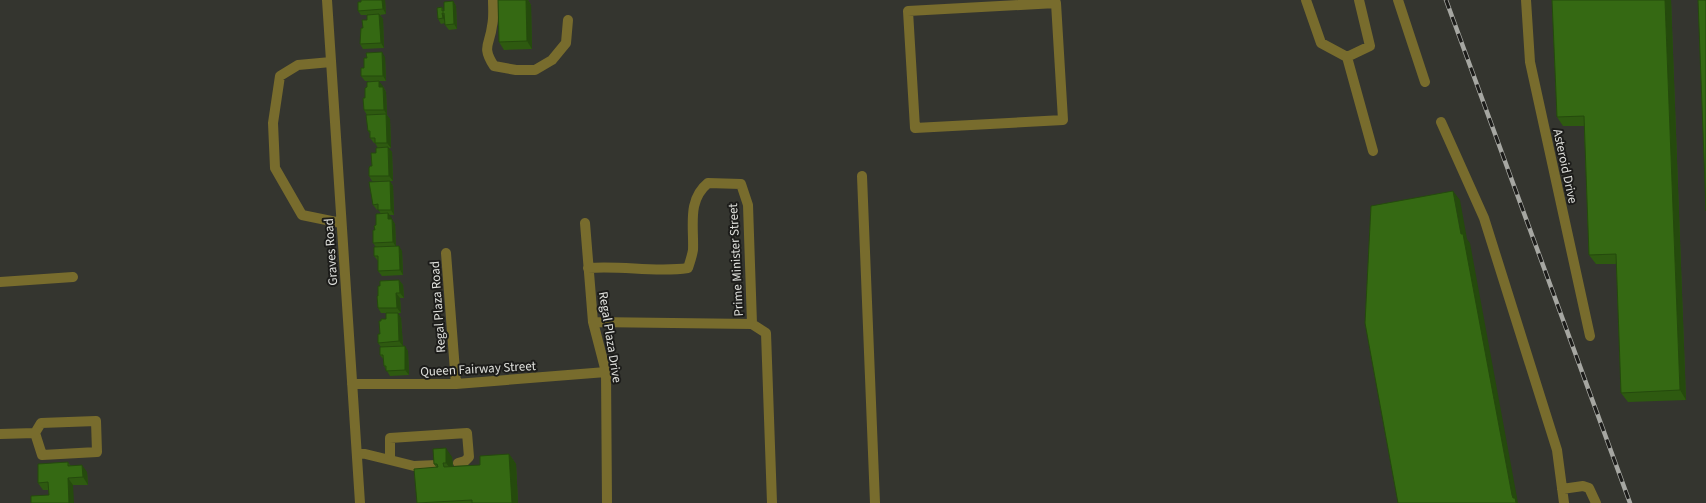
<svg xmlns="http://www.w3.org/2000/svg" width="1706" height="503" viewBox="0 0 1706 503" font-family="'Source Sans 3',sans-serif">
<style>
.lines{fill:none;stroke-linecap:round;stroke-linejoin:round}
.minor{stroke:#786c2d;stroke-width:10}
.rail-casing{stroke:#a6a7a2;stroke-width:4.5}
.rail{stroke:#1c1c1a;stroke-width:3;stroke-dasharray:9;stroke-linecap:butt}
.wall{fill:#2e5a10}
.shaded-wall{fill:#254a0d}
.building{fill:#356913;stroke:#254a0d}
.labels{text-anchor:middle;stroke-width:4;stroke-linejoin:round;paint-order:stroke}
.street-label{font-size:13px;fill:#dfe0dc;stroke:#1c1c1a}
</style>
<rect width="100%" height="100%" fill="#34352f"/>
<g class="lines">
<path class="minor" d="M327,0L360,503
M493,0C493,8 494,18 492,26C490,45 481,46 494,66L516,70H535L552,60L566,43L568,20
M1055,0L1056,3L1063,120L915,128L908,11L1056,3
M1306,0L1321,43L1347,57L1373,151
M1398,0L1425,82
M1526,0L1530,62L1590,336
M1347,57L1370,46L1359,0
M331,62L298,65L280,76L273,123L275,168L302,215L341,223
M1441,122L1484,218L1557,450L1564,503
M862,176L875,503
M585,223L593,322L606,372L607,503
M446,253L456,384
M588,268C622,265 655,273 688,268C690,262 692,256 693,250C694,226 687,200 708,183L741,184L748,205L752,324L766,333L772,503
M0,282L73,277
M593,322L752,324
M352,384H456L606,372
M96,421L97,452L42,455L35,433L41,423Z
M0,434L35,433
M357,452L390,460V438L467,433L469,457L465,461L458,463
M390,460L414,466L437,465
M1562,489L1583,486L1589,488L1596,503"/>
<defs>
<path id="rail" d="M1446,0L1630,503"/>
</defs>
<use href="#rail" class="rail-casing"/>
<use href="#rail" class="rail"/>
</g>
<path class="wall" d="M361,0H385L386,14L380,15L383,19L384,48L363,49L360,44L363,28L367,20V15H361L358,11L361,2Z
M526,0H528L531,5L532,49L504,50L499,42Z
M1552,0H1671L1686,400L1628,402L1621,393L1617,264H1596L1589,255L1584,126H1563L1557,117Z
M453,1L456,6L457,29L449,30L445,25V23L441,24L438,19L442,7L444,11Z
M385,57L386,81H365L361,76L364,68Z
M383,86L386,92L387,115L390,119L391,148H388L392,152L393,181H390L393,186L394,215H389L395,224L396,247L402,251L403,275L382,276L378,271V261L374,256L376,247L373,243L375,230L381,214L378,209L377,210L373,205L388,181H372L369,176L378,148L375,143H374L370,138V134L368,131L367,115L364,110L365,98Z
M399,280L403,285L404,298H400L401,313H398L401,318L403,346L408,351L409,375L390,376L384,366V360L380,355L381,347L378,343L380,334L381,321L386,319L392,313H381L378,308V296L380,286Z
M509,454L516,464L518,503H417L436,467L434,464L452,457L453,466L480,465Z
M68,462L70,465L87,472L88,485H73L49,495V490H43L38,483Z"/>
<path class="shaded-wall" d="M382,0H385L386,14L383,9Z
M526,0H528L531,5L532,49L527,41Z
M1665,0H1671L1686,400L1680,390Z
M453,1L456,6L457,29L454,24Z
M442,13L446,18V23L443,18Z
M379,14L383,19L384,48L381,43Z
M382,52L385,57L386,81L383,76Z
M379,81L383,86V92L379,87Z
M383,87L386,92L387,115L384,110Z
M386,114L390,119L391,148L387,143Z
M388,147L392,152L393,181L389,176Z
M390,181L393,186L394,215L391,210Z
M1453,191L1460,200L1467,239L1470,243L1518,503H1516L1513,498Z
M388,213L392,218V224L388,219Z
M392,219L395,224L396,247L393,242Z
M399,246L402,251L403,275L400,270Z
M399,280L403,285L404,298L400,293Z
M396,293L400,298L401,313L397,308Z
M398,313L401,318L403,346L399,341Z
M405,346L408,351L409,375L405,370Z
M446,448L452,457L453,472L446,463Z
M509,454L516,464L518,503H512Z
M82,465L87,472L88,485L83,477Z
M68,478L73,485L74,503H69Z"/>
<path class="building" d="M361,0H382L383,9L358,11V2H361Z
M498,0H526L527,41L499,42Z
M1552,0H1665L1680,390L1621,393L1616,254L1589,255L1584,116L1557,117Z
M1698,0H1706V211Z
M453,1L454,24L445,25L444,13H442L443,18L438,19L437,8L442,7V11H444V2Z
M379,14L381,43L360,44L361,28H363L362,20H367V15Z
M382,52L383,76H361V68H364V58H367L366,53Z
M379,81V87H383L384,110H364L363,98H365V88L367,87V82Z
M386,114L387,143H375V138H370V131H368L366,115Z
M388,147L389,176H369V168L370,166H372L371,153H376V148Z
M390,181L391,210H378V204L373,205L369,182Z
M1453,191L1461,234H1463L1512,495L1513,498H1515L1516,503H1398L1365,323L1371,206Z
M388,213V219H392L393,242L373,243V230H375L374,226L376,225V214Z
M399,246L400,270L378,271V256H374V247Z
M399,280L400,293H396L397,308H378L377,296H378V286H380V281Z
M386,313H398L399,341L378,343V334H380L379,321H381V319H386Z
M405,346V370L386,371V366H384L383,355H380V347Z
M446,448V463H443L444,467L480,465V456L509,454L512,503H472V500L417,503L414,469L438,467L437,464H434L433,449Z
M68,462V466L82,465L83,477L68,478L69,503H31V496L49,495L48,482L38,483V464Z"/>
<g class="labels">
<g class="street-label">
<text transform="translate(1566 166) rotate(78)" y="5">Asteroid Drive</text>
<text transform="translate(330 252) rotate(-94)" y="5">Graves Road</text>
<text transform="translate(735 260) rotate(-93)" y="5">Prime Minister Street</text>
<text transform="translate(437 307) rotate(-94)" y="5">Regal Plaza Road</text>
<text transform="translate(611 337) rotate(81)" y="5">Regal Plaza Drive</text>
<text transform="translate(478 368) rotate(-3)" y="5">Queen Fairway Street</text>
</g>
</g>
</svg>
